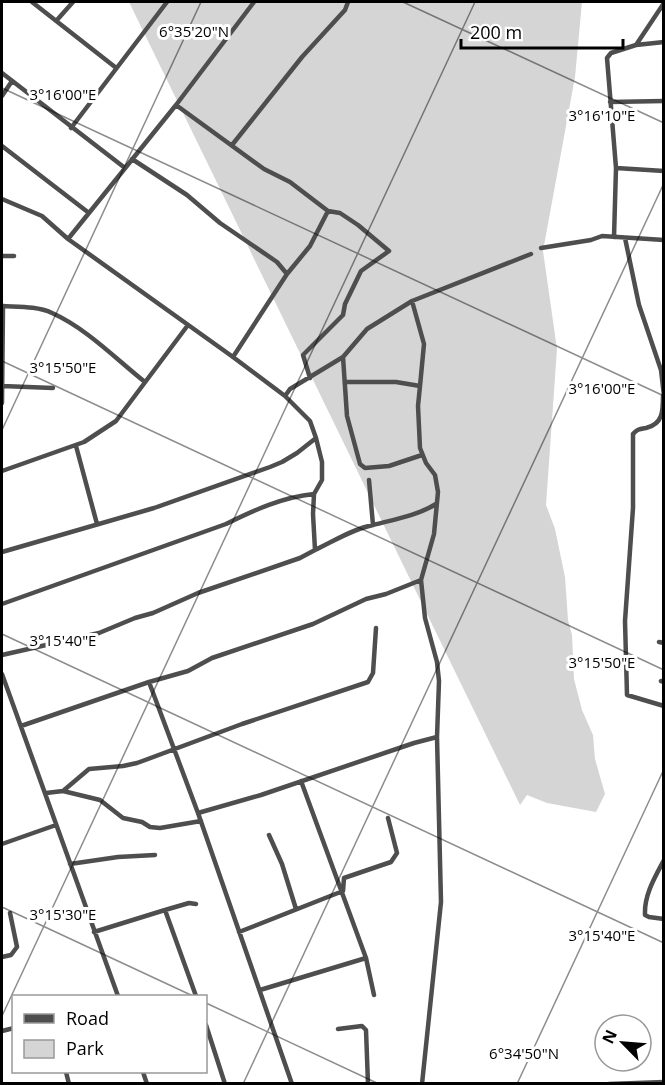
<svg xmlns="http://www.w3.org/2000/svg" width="665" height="1085" viewBox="0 0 665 1085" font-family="'Open Sans',sans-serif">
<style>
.green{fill:#d5d5d5}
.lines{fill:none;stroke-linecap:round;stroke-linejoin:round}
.street{stroke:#4e4e4e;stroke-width:4.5}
.ticks{fill:none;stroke:#000;stroke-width:1.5;stroke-opacity:0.45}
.ticks-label{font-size:15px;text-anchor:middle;fill:#000;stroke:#fff;stroke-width:6;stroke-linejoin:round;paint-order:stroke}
</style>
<rect width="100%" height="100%" fill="#fff"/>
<path class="green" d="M129,2H582L575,77L543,251L557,349L546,505L555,529L565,577L568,620L572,635L574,679L582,710L593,735L595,759L605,794L596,812L547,803L527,795L520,805Z"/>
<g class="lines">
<path class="street" d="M32,2L115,67
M664,3L636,45L611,53L607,58L616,168L664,171
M57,20L73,2
M636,45L664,42
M2,73L125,168
M2,96L12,81
M610,102L664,101
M176,105L264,169L290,182L328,211L340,213L358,225L389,251L361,271L345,304L343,315L303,355L310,378
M71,128L167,2
M232,145L302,57L345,10L348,2
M2,146L89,213
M132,159L187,195L220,223L277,262L287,274
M2,199L42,216L68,239L233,357L285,396
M614,237L616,168
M625,238L639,305L661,370L664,396
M68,239L176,105L254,2
M541,248L591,240L602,236L664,240
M2,256H14
M412,301L424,344L420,386
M2,306C18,307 37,306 52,313C86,328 116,359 145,382
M233,357L287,274L310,246L328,211
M343,357L347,416L360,464L365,468L389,466L422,455
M2,386L53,388
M663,396C663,411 663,424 646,428C640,429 637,429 633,434V508L625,621L627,695L664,706
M2,403L3,306
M76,446L97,524
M2,471L84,442L116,421L188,325
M369,480L373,525
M315,550C334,541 353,529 373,525C392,520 419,515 436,504
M2,552L154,508L270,467L282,462L297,453L316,438L310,421L285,396L290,389L343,357L367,329L412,301L531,254
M421,580L425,618L437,662L439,681L437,737L441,902L422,1084
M2,604L226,524C254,510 283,497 314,494
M659,642L664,643
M2,655L99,633L135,618L153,613L198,593L300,558L315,550L313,514L314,494L322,480V462L316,438
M2,674L118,996
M661,681L664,682
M149,682L198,813L292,1084
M21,726L149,682L188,671L212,658L313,624L366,599L386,594L421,580L434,534L438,492L435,475L426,463L420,448L418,406L420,386L396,382H345
M301,781L366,958L374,995
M63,791L100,800L123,818L142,822L150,827L160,828L201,821
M46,793L63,791L89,769L123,766L137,763L242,724L368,682L373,673L376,628
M198,813L261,795L414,743L437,737
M269,835L282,864L296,909
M2,844L56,825
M664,860C655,877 644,895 645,915L649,917L664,919
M70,864L118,857L155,855
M165,910L189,903L196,904
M94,932L165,910L196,996
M239,932L343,891L344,878L391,862L397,853L388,818
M2,957L11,955L17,947L10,913
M260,990L366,958
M206,1025L225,1084
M338,1029L362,1026L366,1030L368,1084
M2,1031L14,1028
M66,1072L69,1084
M143,1072L147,1084
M609,1084L664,1082"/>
</g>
<path class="ticks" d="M403,2L664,123M2,88L664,396M2,361L664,670M2,430L201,2M2,634L664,943M2,907L193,996M206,1003L379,1084M2,1016L475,2M243,1084L664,183M517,1084L664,769"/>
<g class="ticks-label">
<text x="194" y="37">6°35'20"N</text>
<text x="63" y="100">3°16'00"E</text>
<text x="602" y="121">3°16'10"E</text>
<text x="63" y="373">3°15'50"E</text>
<text x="602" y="394">3°16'00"E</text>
<text x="63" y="646">3°15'40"E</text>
<text x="602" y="668">3°15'50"E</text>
<text x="63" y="920">3°15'30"E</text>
<text x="602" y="941">3°15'40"E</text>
<text x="524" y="1059">6°34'50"N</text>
</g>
<rect width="665" height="1085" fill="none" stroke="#000000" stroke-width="6"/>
<rect x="12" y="995" width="195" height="78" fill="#ffffff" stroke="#999999" stroke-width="1.5"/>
<rect x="24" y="1014" width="30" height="9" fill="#4e4e4e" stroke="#999999" stroke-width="1.5"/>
<text x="66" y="1025" font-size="18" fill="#000000">Road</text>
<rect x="24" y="1040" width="30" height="18" fill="#d5d5d5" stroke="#999999" stroke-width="1.5"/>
<text x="66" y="1055" font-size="18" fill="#000000">Park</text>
<g transform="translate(623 1043) rotate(295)"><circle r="28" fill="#ffffff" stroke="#999999" stroke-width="1.5"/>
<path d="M0-4.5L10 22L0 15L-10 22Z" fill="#000000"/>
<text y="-9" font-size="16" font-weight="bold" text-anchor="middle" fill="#000000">N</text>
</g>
<path d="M461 39v9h162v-9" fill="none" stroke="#000000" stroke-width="3"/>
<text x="470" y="39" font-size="18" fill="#000000" stroke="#ffffff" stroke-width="4.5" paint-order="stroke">200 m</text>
</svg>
